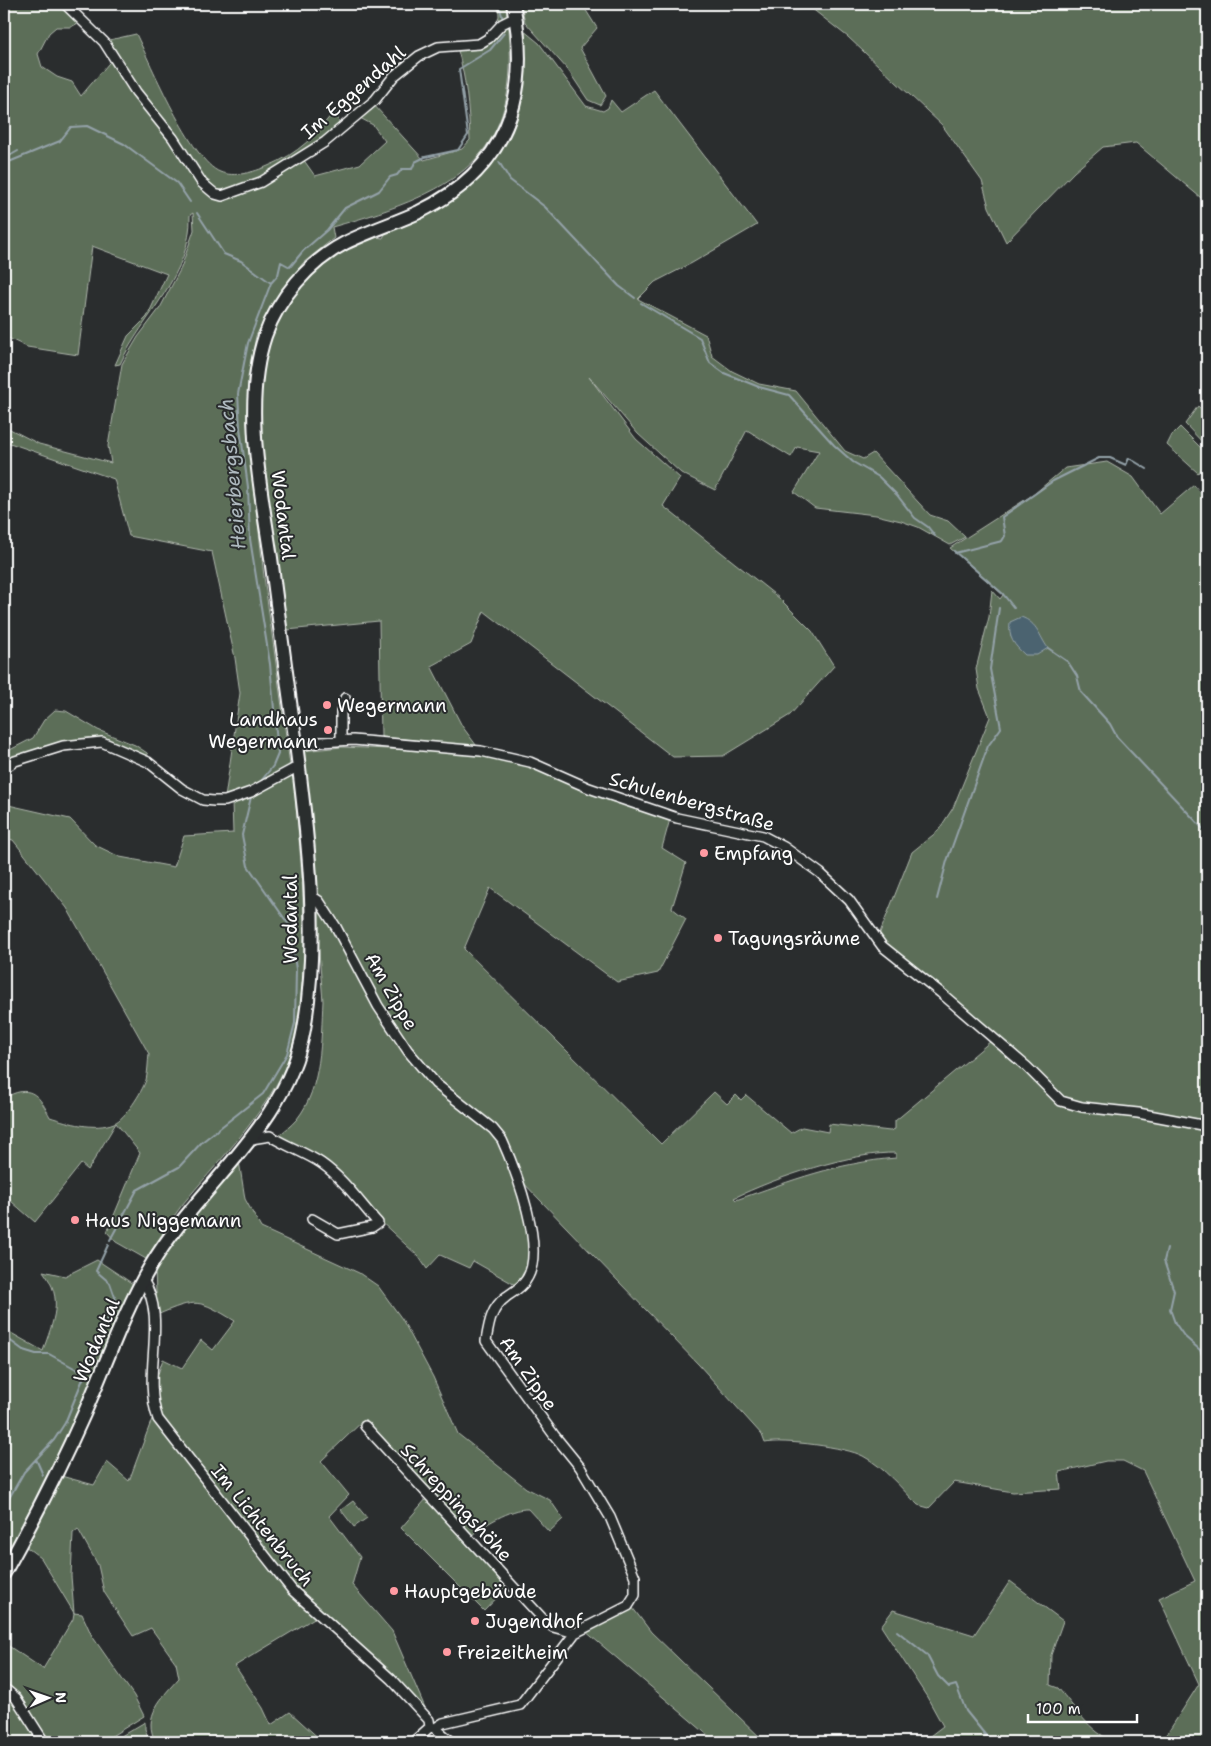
<svg xmlns="http://www.w3.org/2000/svg" width="1211" height="1746" viewBox="0 0 1211 1746" font-family="'Shantell Sans',sans-serif">
<style>
.green{fill:#5c6e58;stroke:#aeb6ac;fill-rule:evenodd}
.water{fill:#4c6470;stroke:#94a2a9}
.lines{fill:none;stroke-linecap:round;stroke-linejoin:round}
.stream{stroke:#94a2a9;stroke-width:2}
.street-casing{stroke:#fff;stroke-width:12}
.secondary-casing{stroke:#fff;stroke-width:16}
.street{stroke:#2a2d2e;stroke-width:9}
.secondary{stroke:#2a2d2e;stroke-width:12}
.poi-dot{fill:#ff9aa2;stroke:#2a2d2e;stroke-width:2}
.labels{text-anchor:middle;stroke-width:4;stroke-linejoin:round;paint-order:stroke}
.street-label{font-size:19px;fill:#fff;stroke:#2a2d2e}
.poi-label{font-size:19px;fill:#fff;stroke:#2a2d2e;text-anchor:start}
.water-label{font-size:20px;font-style:italic;fill:#aeb9bf;stroke:#2a2d2e}
</style>
<rect width="100%" height="100%" fill="#2a2d2e"/>
<filter id="ink" filterUnits="userSpaceOnUse"><feTurbulence type="fractalNoise" baseFrequency=".02" numOctaves="2"/><feDisplacementMap in="SourceGraphic" scale="10" xChannelSelector="R" yChannelSelector="G"/><feConvolveMatrix kernelMatrix="1 2 1 2 8 2 1 2 1" color-interpolation-filters="sRGB"/></filter>
<g filter="url(#ink)">
<path class="green" d="M4,4H63L80,22L71,27H56L49,33L38,54L42,67L57,77L72,82L81,96L114,57L105,41L136,34C151,64 191,161 220,172C234,178 254,172 268,166C298,154 317,135 336,108L340,128L293,162L222,197L303,159L315,176L360,164L385,141L373,125L360,118L373,104L424,160L462,149L470,140C469,108 466,78 457,47C474,47 496,33 499,16C499,12 498,7 497,4H506C528,154 464,190 332,227L334,238L303,263L274,302L256,336L248,377L247,424L264,577L290,765L268,781L225,798L240,693L235,658L212,552L129,536L114,479L4,441V426L39,444L111,463L108,446L122,364L138,337L160,308L181,268L194,230L193,213L190,215C192,274 143,315 120,364L115,365L128,336L147,317L167,274L92,246L78,355L27,347L4,336Z
M521,4H582L597,28L580,48L606,96L600,105L588,100L568,70L525,22Z
M806,4H1207V203L1136,143L1103,147L1074,172L1006,242L989,207L982,181L942,125L848,37Z
M523,30L539,43L586,106L603,111L608,108L611,100L621,112L654,90L757,225L692,263L655,282L638,299L706,335L712,356L732,371L759,384L796,391L845,451L863,459L873,453L930,515L948,521L965,537L950,545L918,527L901,521L876,515L815,508L794,492L819,451L797,447L791,457L747,430L715,490L681,473L638,434L589,377L636,439L680,478L663,506L779,598L812,631L834,666L790,715L723,756L673,757L484,611L471,644L431,666L462,726L479,749L445,743L381,737L379,621L287,630L263,456L260,393L268,341L288,301L315,267L369,236L383,238L386,232C435,211 481,192 506,142C509,136 514,128 516,121C523,92 524,60 523,30Z
M1198,406L1207,415V447L1185,424Z
M1180,427L1207,454V463L1198,473L1167,445L1172,435Z
M1107,462L1133,477L1160,514L1194,485L1207,501V1742H1162L1199,1684L1159,1598L1195,1581L1143,1471L1123,1461H1106L1059,1472L1061,1489L1013,1492L954,1482L929,1508L918,1505C902,1489 884,1467 863,1456C846,1447 784,1439 765,1443L762,1435L699,1365L515,1174L531,1228L529,1268L517,1286L473,1261L469,1268L440,1255L427,1269L419,1257L378,1219L337,1173L277,1137C283,1132 291,1126 297,1119C322,1088 321,1039 323,1001L302,751L342,747L482,753L511,759L564,782L670,819L662,848L686,863L672,908L686,919L658,973L617,982L490,888L464,949L661,1144L714,1092L727,1104L736,1095L741,1100L746,1095L791,1133L802,1127L828,1132L829,1124L890,1131L895,1129V1121L997,1036L889,949L879,935L912,852L938,831L953,808L990,717L979,689L976,669L989,617L992,590L1000,599L1003,595L950,548L1034,494L1065,468ZM896,1153V1158C836,1163 793,1180 736,1200L734,1198C774,1178 852,1152 896,1153Z
M55,710L66,711L98,730L135,745L147,753L150,760L102,740L4,765V753L33,738L44,720Z
M289,774L293,776C301,857 318,1002 281,1076C256,1124 216,1164 182,1205C169,1222 158,1241 146,1259L116,1242L107,1232L140,1153L116,1123L88,1170L81,1164L35,1222L4,1195V1087L8,1096C32,1084 40,1097 50,1117C69,1123 94,1131 114,1123C125,1119 142,1092 146,1080C148,1072 148,1062 149,1054L67,908L13,840L4,838V804L70,819L95,845L120,857L174,867L184,836L233,833L232,802Z
M239,1161L245,1199L261,1228L359,1273L378,1286L402,1319L433,1377L458,1434L526,1488L550,1500L563,1519L549,1532L528,1509C512,1508 481,1526 470,1537L365,1419L321,1461L349,1495L329,1516L360,1557L352,1585L392,1631L426,1710L294,1589L158,1411L156,1380L163,1359L182,1368L201,1340L213,1350L235,1321C199,1299 196,1298 157,1315L155,1270L180,1230Z
M97,1260L133,1284L73,1423L4,1561V1329L43,1351C53,1320 65,1300 43,1271L65,1276Z
M152,1419L290,1594L316,1617L235,1666L263,1708L271,1725L290,1712L323,1742H156C141,1717 163,1696 179,1678L176,1663L151,1628L133,1636L104,1592L98,1565L78,1529L73,1533L71,1576L74,1613L82,1614L92,1636L134,1696L144,1716L102,1742H46L4,1685V1643L43,1669L73,1619L74,1613L41,1558L25,1546L61,1476L94,1485L107,1462L129,1481Z
M427,1498L509,1585L484,1611L401,1528Z
M353,1501L367,1518L354,1527L341,1510Z
M1010,1581L1063,1621L1051,1655L1050,1685L1058,1688C1074,1706 1095,1741 1121,1742H922L943,1726L927,1697L881,1626L893,1610L974,1635Z
M632,1607L651,1632L765,1742H716L585,1631Z
M4,1691L14,1699L41,1742H4Z
M145,1722V1729L150,1742H111Z"/>
<path class="water" d="M1021,617C1038,623 1039,636 1048,648L1037,655H1025C1014,645 1008,638 1010,622Z"/>
<g class="lines">
<path class="stream" d="M499,4L503,20
M4,159L18,151
M499,162L510,180L545,207L619,286L635,298
M4,164L60,141L71,127L87,126L124,144L177,183L190,202
M197,213L224,254L241,261L271,283
M641,303L700,338L710,363L724,373L759,387L789,395L834,445L853,462L879,477L897,495L915,518L928,527L935,536
M954,551L1003,594L1014,608
M955,553L1002,541L1005,536L1002,517L1053,481L1099,458H1110L1126,465L1129,458L1147,469
M1048,648L1068,662L1077,676L1081,692L1110,724L1117,737L1207,833
M261,781L273,766L278,754L270,664L250,539L248,487L240,428L238,394L248,343L271,283L278,275L281,262L290,267L303,251L327,230L345,208L379,191L390,177L397,175L402,169H412L415,162L425,157L458,150L468,135L459,69L490,50L504,33
M937,899L947,861L988,746L1001,728L990,669L999,608
M110,1240L137,1190L179,1167L202,1142L263,1094L287,1054L295,1023L296,969L289,925L248,866L242,835L251,797
M1167,1249L1164,1261L1174,1291L1170,1309L1175,1323L1184,1336L1200,1350L1207,1366
M4,1330L8,1339L23,1350L36,1354H49L85,1374L65,1423L54,1440L24,1472L4,1507
M87,1368L116,1300L110,1283L96,1271L108,1245
M36,1459L43,1475
M897,1631L927,1655L938,1676L949,1687L956,1685L966,1711L991,1742"/>
<defs>
<path id="street" d="M65,4L104,42L136,92L173,138L202,183L215,194L222,196L261,182L325,142L375,100L394,76L419,56L438,47L479,44L489,38L502,24L516,17
M341,740V712L345,698
M296,746L321,742L353,740L481,751L530,762L589,788L677,818L763,836L784,847L820,873L849,900L882,946L941,993L1027,1067L1061,1101L1082,1107L1138,1113L1207,1126
M4,769L15,761L63,746L102,742L148,762L182,789L203,800L214,801H225L251,792L299,766
M310,895L319,901L336,927L378,1006L408,1051L436,1084L493,1129L502,1140C516,1171 547,1250 526,1280C521,1288 513,1292 506,1297C491,1308 489,1323 486,1341L554,1435L580,1467L610,1517L635,1577V1595L628,1606L575,1633L520,1705L443,1723L435,1728
M251,1139L270,1136C286,1146 306,1153 321,1163C344,1179 360,1203 378,1223L372,1227L338,1234L312,1219
M143,1280C169,1320 141,1373 158,1419L292,1590L391,1679L429,1720L430,1727
M365,1426L543,1619L553,1627L575,1633
M4,1688L16,1698L44,1742
M430,1727L435,1728L452,1742
M413,1742L430,1727"/>
<path id="secondary" d="M4,1573C33,1521 60,1468 84,1414C106,1365 123,1313 150,1267C198,1185 287,1127 304,1029C320,936 308,837 296,744C287,682 279,620 271,558C261,489 242,404 265,336C278,298 309,262 345,243C369,231 395,223 419,212C507,169 532,97 513,4"/>
</defs>
<use href="#street" class="street-casing"/>
<use href="#secondary" class="secondary-casing"/>
<use href="#street" class="street"/>
<use href="#secondary" class="secondary"/>
</g>
</g>
<g class="poi-dot">
<circle cx="327" cy="705" r="5"/>
<circle cx="328" cy="730" r="5"/>
<circle cx="704" cy="853" r="5"/>
<circle cx="718" cy="938" r="5"/>
<circle cx="75" cy="1220" r="5"/>
<circle cx="394" cy="1591" r="5"/>
<circle cx="475" cy="1621" r="5"/>
<circle cx="447" cy="1652" r="5"/>
</g>
<g class="labels">
<g class="street-label">
<text transform="translate(353 92) rotate(-41)" y="7">Im Eggendahl</text>
<text transform="translate(284 515) rotate(83)" y="7">Wodantal</text>
<text transform="translate(692 801) rotate(16)" y="7">Schulenbergstraße</text>
<text transform="translate(290 919) rotate(-90)" y="7">Wodantal</text>
<text transform="translate(392 991) rotate(60)" y="7">Am Zippe</text>
<text transform="translate(96 1340) rotate(-67)" y="7">Wodantal</text>
<text transform="translate(529 1373) rotate(55)" y="7">Am Zippe</text>
<text transform="translate(457 1502) rotate(47)" y="7">Schreppingshöhe</text>
<text transform="translate(263 1525) rotate(51)" y="7">Im Lichtenbruch</text>
</g>
<g class="poi-label">
<text x="337" y="712">Wegermann</text>
<text x="318" y="726" text-anchor="end">Landhaus<tspan x="318" dy="22">Wegermann</tspan></text>
<text x="714" y="860">Empfang</text>
<text x="728" y="945">Tagungsräume</text>
<text x="85" y="1227">Haus Niggemann</text>
<text x="404" y="1598">Hauptgebäude</text>
<text x="485" y="1628">Jugendhof</text>
<text x="457" y="1659">Freizeitheim</text>
</g>
<g class="water-label">
<text transform="translate(232 474) rotate(-95)" y="7">Heierbergsbach</text>
</g>
</g>
<rect width="1211" height="1746" fill="none" stroke="#2a2d2e" stroke-width="20"/>
<rect x="10" y="10" width="1191" height="1726" fill="none" stroke="#fff" stroke-width="2" filter="url(#ink)"/>
<g transform="translate(48 1698) rotate(88)" stroke="#2a2d2e" stroke-width="4" paint-order="stroke">
<path d="M0-4L9 19L0 12L-9 19Z" fill="#ffffff"/>
<text y="-8" font-size="14" font-weight="bold" text-anchor="middle" fill="#ffffff">N</text>
</g>
<path d="M1028 1714v8h109v-8" fill="none" stroke="#ffffff" stroke-width="2.5"/>
<text x="1036" y="1714" font-size="15" fill="#ffffff" stroke="#2a2d2e" stroke-width="4" paint-order="stroke">100 m</text>
</svg>
